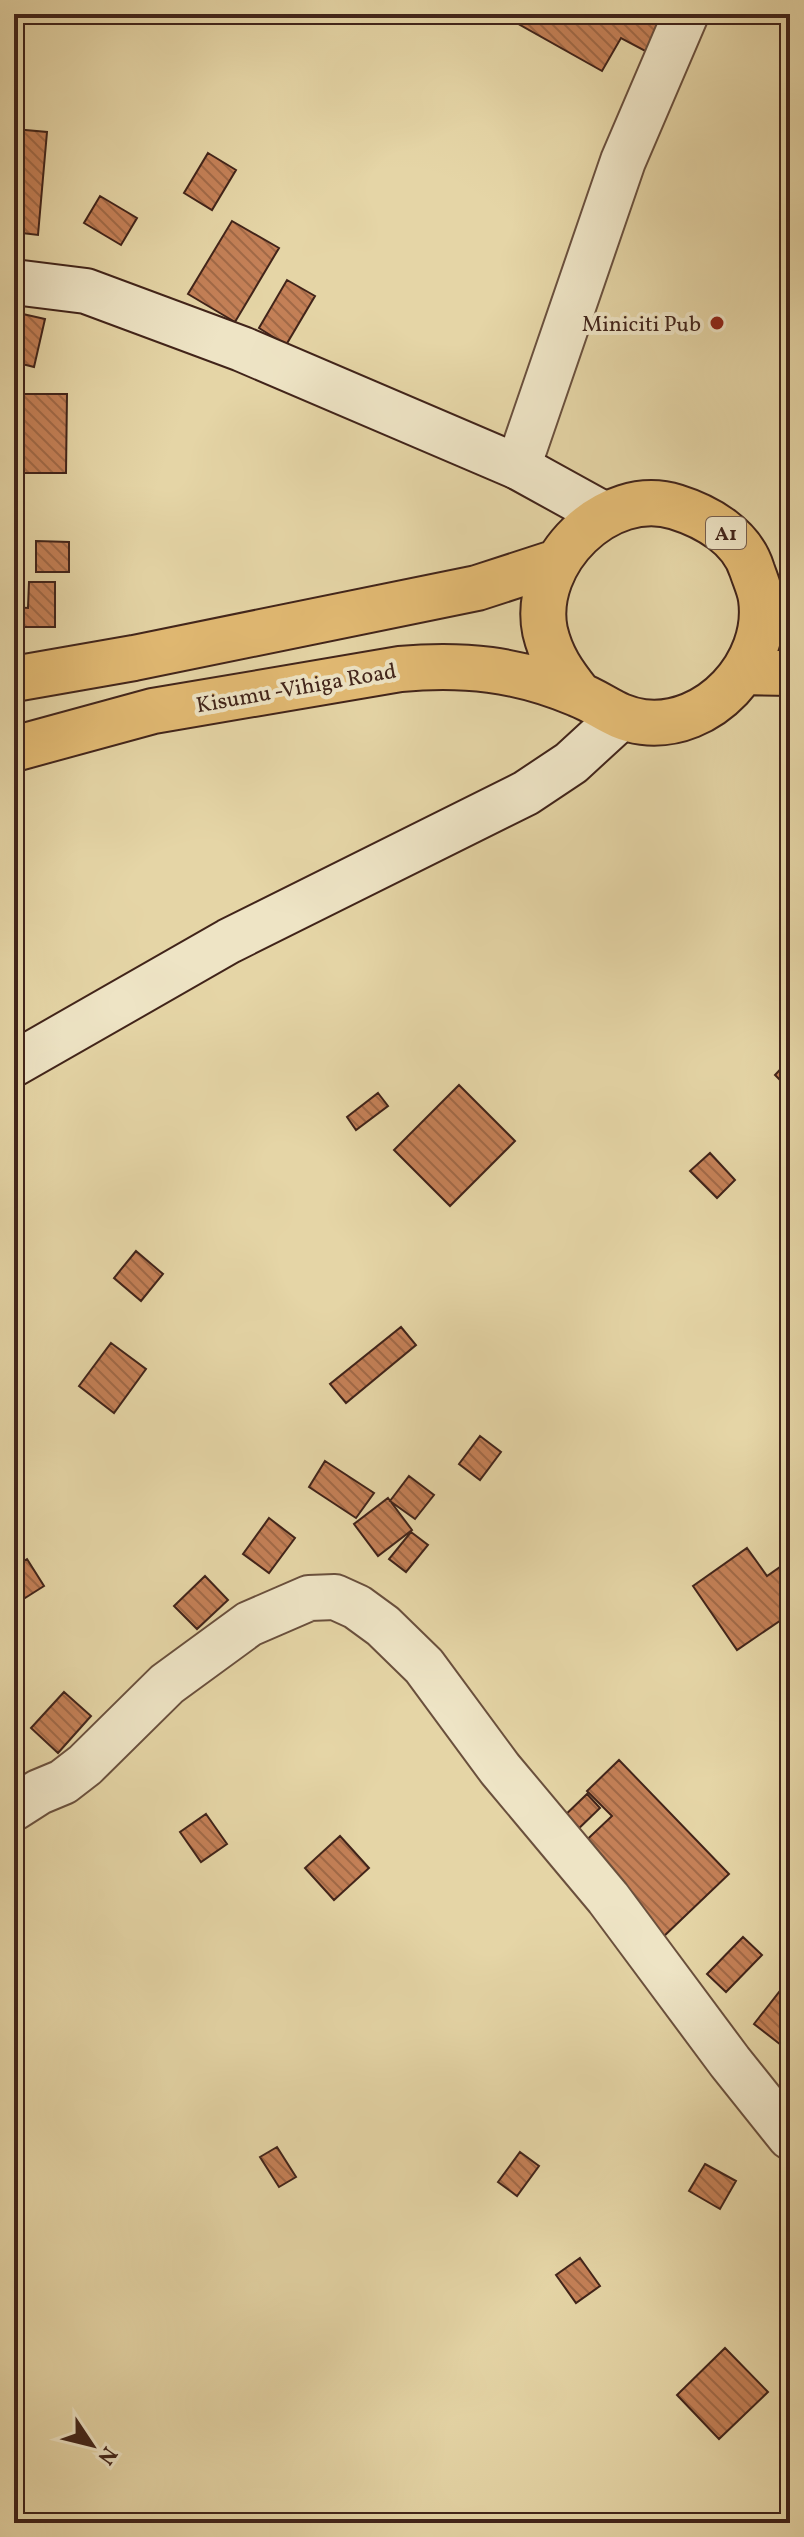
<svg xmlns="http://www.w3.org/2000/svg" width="804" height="2537" viewBox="0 0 804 2537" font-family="Vollkorn,serif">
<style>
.building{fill:url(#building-back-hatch);stroke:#41241a;stroke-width:2}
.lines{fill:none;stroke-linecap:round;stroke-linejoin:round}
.street-casing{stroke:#6a503d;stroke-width:48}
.secondary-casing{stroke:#41241a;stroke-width:48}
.highway-casing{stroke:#41241a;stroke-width:48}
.street{stroke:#eee4c5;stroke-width:44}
.secondary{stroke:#eee4c5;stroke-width:44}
.highway{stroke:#e2ba73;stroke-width:44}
.poi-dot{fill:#8f2418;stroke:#eee4c5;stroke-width:3}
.labels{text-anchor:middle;stroke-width:8;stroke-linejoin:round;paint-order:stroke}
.shield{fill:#eee4c5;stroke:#755e4d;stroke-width:2}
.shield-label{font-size:20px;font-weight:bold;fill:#41241a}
.poi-label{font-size:22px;fill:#41241a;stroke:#eee4c5;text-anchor:end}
.street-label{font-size:22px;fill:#41241a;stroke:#eee4c5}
</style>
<defs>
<pattern id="building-back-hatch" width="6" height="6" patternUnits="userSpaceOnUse" patternTransform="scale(2)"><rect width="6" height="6" fill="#c48057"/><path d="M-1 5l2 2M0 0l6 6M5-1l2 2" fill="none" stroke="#a16947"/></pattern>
</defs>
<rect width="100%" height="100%" fill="#e5d5a6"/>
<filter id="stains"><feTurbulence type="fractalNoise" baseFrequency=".0025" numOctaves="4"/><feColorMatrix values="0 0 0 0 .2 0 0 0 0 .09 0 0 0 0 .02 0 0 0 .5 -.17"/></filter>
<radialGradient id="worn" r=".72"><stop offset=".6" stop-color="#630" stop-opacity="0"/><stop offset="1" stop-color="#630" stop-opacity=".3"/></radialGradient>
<path class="building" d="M519,14H628L638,19L641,14H654L668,22L649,53L621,38L602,71L515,22Z
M14,129L47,132L38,235L14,232Z
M208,153L236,170L212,210L184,193Z
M100,196L137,218L121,245L84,223Z
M232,221L279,248L235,322L188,294Z
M287,280L315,296L286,345L259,328Z
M14,312L45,319L34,367L14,362Z
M14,394H67L66,473H14Z
M36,541L69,542V572H36Z
M29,582H55V627H14V607L28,608Z
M790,1059V1090L775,1075Z
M459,1085L515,1141L450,1206L394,1150Z
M378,1093L388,1106L356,1130L347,1117Z
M710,1153L735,1180L717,1198L690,1171Z
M136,1251L163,1274L141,1301L114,1278Z
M401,1327L416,1345L346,1403L330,1384Z
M111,1343L146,1369L114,1413L79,1386Z
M480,1436L501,1452L480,1480L459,1464Z
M325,1461L374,1493L356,1518L309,1487Z
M409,1476L434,1495L415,1519L390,1501Z
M388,1498L412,1530L378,1556L354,1524Z
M269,1518L295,1538L269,1573L243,1554Z
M790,1531V1550L781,1537Z
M411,1532L428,1545L406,1572L389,1559Z
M747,1548L767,1576L790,1560V1614L737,1650L693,1586Z
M27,1559L44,1586L14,1605V1567Z
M205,1576L228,1600L197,1629L174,1606Z
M64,1692L91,1716L58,1753L31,1728Z
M619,1760L729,1874L662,1938L577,1849L612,1816L587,1791Z
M587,1794L600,1808L573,1834L559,1821Z
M206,1814L227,1844L201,1862L180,1832Z
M340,1836L369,1868L334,1900L305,1868Z
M743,1937L762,1955L726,1992L707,1974Z
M790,1978V2052L754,2024Z
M277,2147L296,2177L279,2187L260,2157Z
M520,2152L539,2166L517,2196L498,2182Z
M705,2164L736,2181L720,2209L689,2191Z
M580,2258L600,2286L576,2303L556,2275Z
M725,2348L768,2392L719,2439L677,2395Z"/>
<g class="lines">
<defs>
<path id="street" d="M518,467L623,161L686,14
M14,1808L39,1792L63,1782L85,1765L167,1684L249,1624L309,1598L335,1597L357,1607L383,1626L424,1666L500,1769L608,1898L730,2062L790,2137"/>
<path id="secondary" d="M14,282L86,291L242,349L518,467L605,515
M14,1064L229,941L526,793L571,763L620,718"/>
<path id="highway" d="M744,672L790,673
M14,679L134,658L477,588L557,562
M14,749L153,711L400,669C463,663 518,669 577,694C603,704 614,718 643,722C709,730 770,664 761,599C760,590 755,579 752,570C742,537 708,517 676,507C607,485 531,562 545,631C551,657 563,674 579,694"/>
</defs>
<use href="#street" class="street-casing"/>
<use href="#secondary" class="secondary-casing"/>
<use href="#highway" class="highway-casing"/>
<use href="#street" class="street"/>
<use href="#secondary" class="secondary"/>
<use href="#highway" class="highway"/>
</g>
<circle class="poi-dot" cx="717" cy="323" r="8"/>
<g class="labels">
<rect class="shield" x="706" y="517" width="40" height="32" rx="6"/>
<g class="shield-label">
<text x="726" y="540">A1</text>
</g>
<g class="poi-label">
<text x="701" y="331">Miniciti Pub</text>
</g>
<g class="street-label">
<text transform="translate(296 687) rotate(-10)" y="8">Kisumu -Vihiga Road</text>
</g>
</g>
<rect width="804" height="2537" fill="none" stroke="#e5d5a6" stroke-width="48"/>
<rect x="16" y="16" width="772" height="2505" fill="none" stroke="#41241a" stroke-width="4"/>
<rect x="24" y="24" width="756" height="2489" fill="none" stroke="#41241a" stroke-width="2"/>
<g transform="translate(92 2445) rotate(125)" stroke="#eee4c5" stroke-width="6" paint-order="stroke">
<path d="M0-6L14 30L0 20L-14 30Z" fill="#41241a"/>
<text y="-12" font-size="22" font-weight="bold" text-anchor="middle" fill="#41241a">N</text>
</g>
<rect width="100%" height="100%" filter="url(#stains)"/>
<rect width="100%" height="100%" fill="url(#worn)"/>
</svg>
